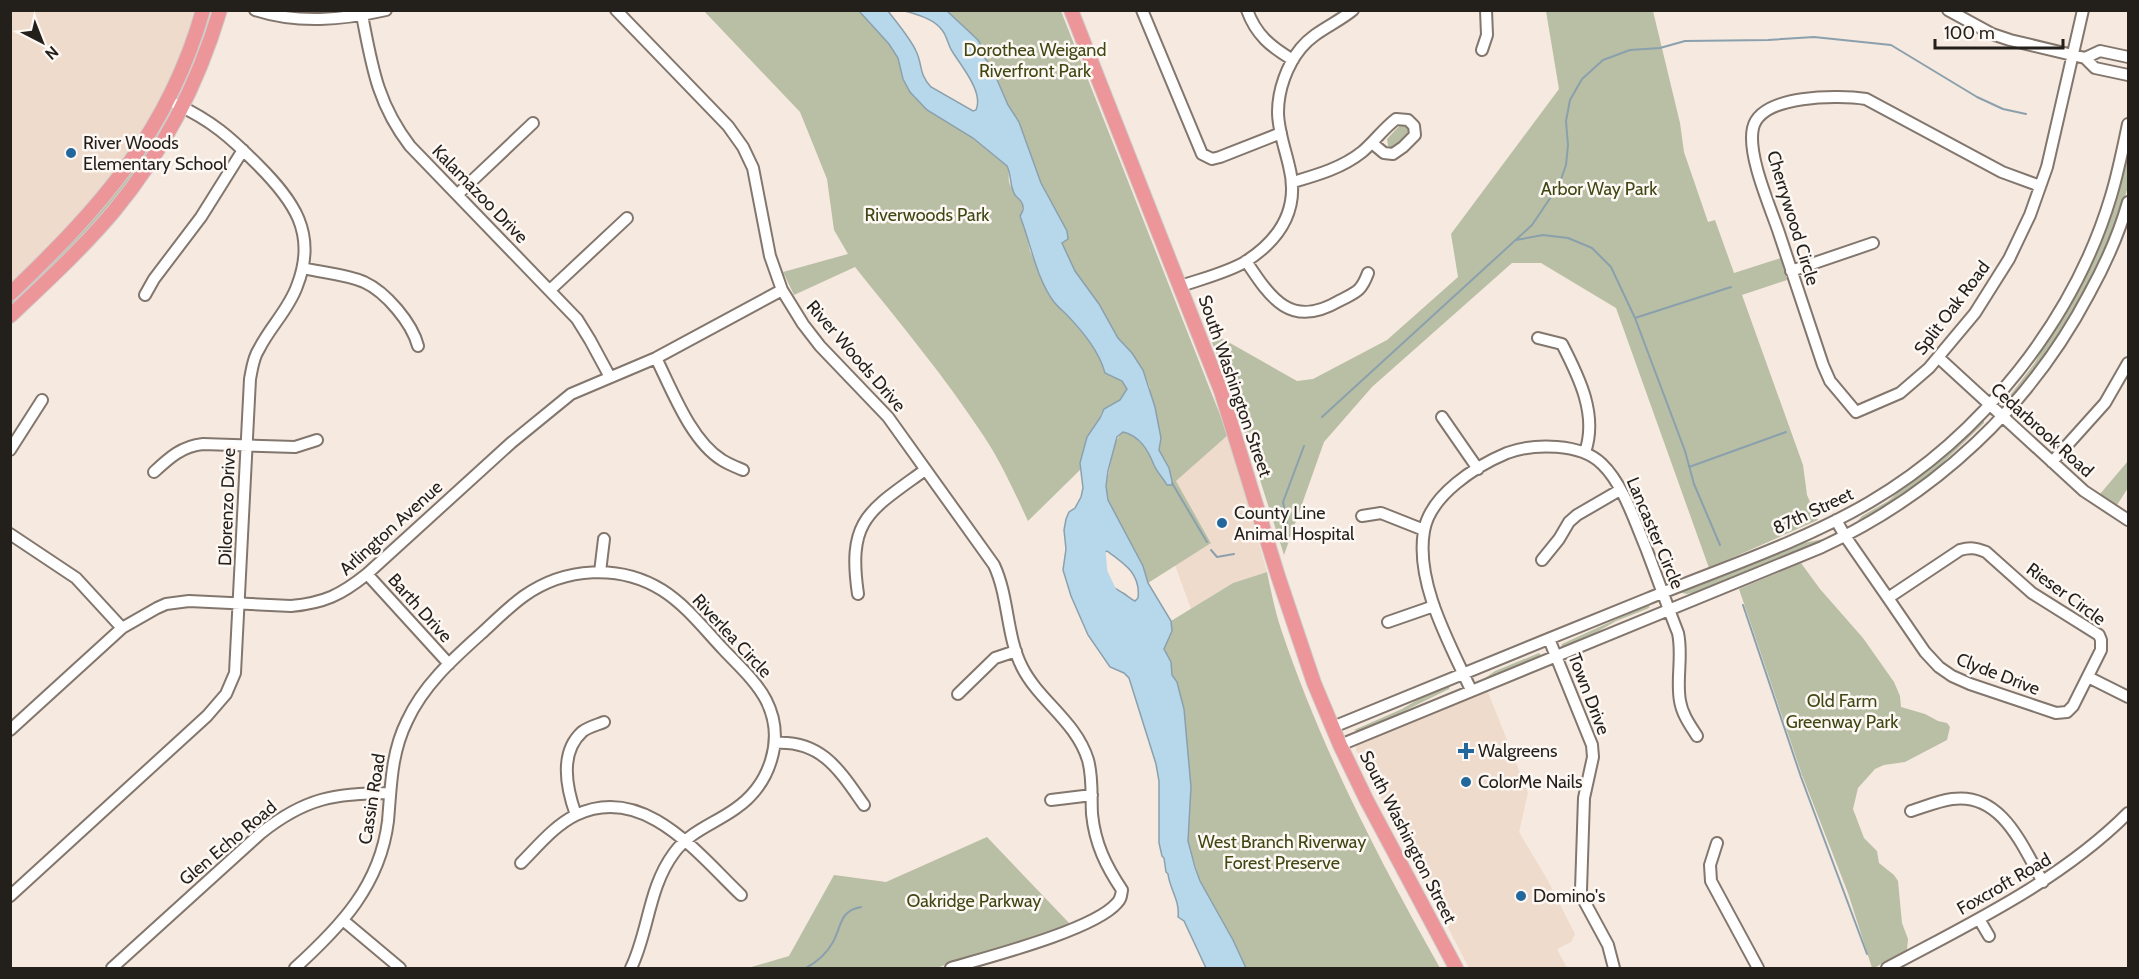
<svg xmlns="http://www.w3.org/2000/svg" width="2139" height="979" viewBox="0 0 2139 979" font-family="Cabin,sans-serif">
<style>
.built{fill:#eedbcb}
.green{fill:#b9bfa5}
.water{fill:#b7d8eb;stroke:#8ba0ad;stroke-width:1.5;fill-rule:evenodd}
.lines{fill:none;stroke-linecap:round;stroke-linejoin:round}
.stream{stroke:#8ba0ad;stroke-width:2}
.river{stroke:#b7d8eb;stroke-width:15}
.minor-casing{stroke:#82766d;stroke-width:14}
.major-casing{stroke:#cfcecd;stroke-width:16}
.minor{stroke:#fff;stroke-width:10}
.major{stroke:#ec9699;stroke-width:14}
.poi-dot{fill:#22689d;stroke:#fef8f4;stroke-width:2}
.labels{text-anchor:middle;stroke-width:5;stroke-linejoin:round;paint-order:stroke}
.park-label{font-size:18px;fill:#3f4713;stroke:#fef8f4}
.poi-label{font-size:18px;fill:#231f1b;stroke:#fef8f4;text-anchor:start}
.street-label{font-size:18px;fill:#231f1b;stroke:#fef8f4}
</style>
<rect width="100%" height="100%" fill="#f6e9df"/>
<path class="built" d="M11,11H198L183,55L142,136L95,201L11,285Z
M1228,435L1267,572L1233,583L1191,609L1175,565L1211,542L1176,481Z
M1488,692L1528,793L1519,832L1547,879L1575,934L1571,942L1557,949L1567,968H1469L1356,750L1357,743L1361,741Z"/>
<path class="green" d="M704,11H859L889,44L898,58L903,79L910,92L927,110L973,138L1007,166C1010,173 1008,176 1009,182C1011,190 1018,197 1023,205L1021,219L1025,227L1030,251L1049,293L1055,303L1068,316L1097,351L1105,373L1122,381L1128,389L1120,400L1108,407L1101,413L1100,418L1087,437L1080,470L1028,521C1014,491 1001,462 983,435C945,377 899,322 855,267L794,295L783,272L848,254L834,230L827,179L800,112Z
M947,11H1061L1228,435L1176,481L1211,543L1148,583L1143,566L1108,500L1106,486L1115,443L1150,388L1143,370L1132,353L1118,338L1099,304L1074,271L1062,243L1067,231L1041,183L1019,122L1008,105L992,68L982,54L981,45Z
M1546,11H1653L1680,123L1684,152L1708,222L1715,220L1734,273L1781,258L1787,280L1742,295L1803,465L1807,495L1818,520L1709,568L1616,308L1541,263H1512L1372,387L1324,442L1284,555C1260,480 1237,404 1207,330L1297,381L1313,379L1387,340L1458,277L1451,234L1559,89Z
M168,119L169,123L109,211L11,310V300L101,211L134,167L163,121Z
M1401,124L1409,125L1410,134L1394,149L1388,146L1387,139Z
M2128,151C2128,161 2129,172 2128,183C2127,195 2121,207 2117,218C2095,286 2056,346 2010,400L2008,398L2034,364L2094,256L2108,221Z
M1984,419V423L1928,477L1891,504L1856,523L1862,516L1888,501Z
M2128,461V488L2117,505L2100,494Z
M1828,538L1698,592L1687,594L1682,593L1684,590L1794,545Z
M1801,563L1820,589L1863,638L1894,682L1900,696L1901,707L1925,714L1938,721L1947,723L1950,727L1947,740L1905,762L1884,765L1875,769L1858,788L1853,809L1864,838L1877,851L1879,863L1894,875L1898,881L1902,923L1908,939L1907,950L1874,968H1872L1848,893L1802,775L1739,589Z
M1267,572C1271,591 1275,611 1281,629C1321,748 1379,860 1440,968H1246L1233,940L1200,881L1188,841L1191,787L1177,682L1172,675V667L1164,649L1172,631L1171,621L1233,583Z
M1647,605L1650,607L1647,609L1616,621L1585,639L1561,647L1562,644Z
M1539,653L1541,655L1538,658L1485,678L1495,671Z
M1449,686H1450L1449,689L1398,714L1357,731L1354,730L1402,709L1427,694Z
M987,837L1071,925L936,968H748L789,956L834,875L886,882Z"/>
<path class="water" d="M859,11H888C897,23 910,38 916,51C923,65 918,73 931,87L973,111L976,110C984,92 961,66 952,51C948,45 947,36 942,30C934,19 918,15 905,11H947L978,40L981,45L982,54L992,68L1008,105L1019,122L1041,183L1067,231L1068,239L1062,243L1075,271L1099,304L1118,338L1132,353L1143,370L1155,407L1161,438L1159,450L1169,468L1173,485H1167C1163,478 1157,472 1154,465C1148,450 1140,436 1123,432L1117,437L1108,471L1106,486L1108,500L1143,566L1148,583L1171,621L1172,631L1164,649L1171,662L1172,675L1177,682L1184,709L1191,787L1188,841L1195,867L1200,881L1233,940L1246,968H1206L1184,921L1178,917C1180,900 1170,890 1168,874L1166,872L1164,858L1162,856L1159,843V781L1156,764L1129,678L1124,673L1110,667L1088,635L1071,596L1063,570L1066,549L1064,530L1066,519L1069,512L1075,508L1081,497L1083,488L1080,463L1087,437L1100,418L1104,409L1120,400L1127,389L1122,381L1105,373C1099,351 1083,332 1067,315C1063,311 1058,307 1054,302C1036,278 1031,244 1020,216C1022,213 1024,210 1023,207C1023,201 1018,199 1015,195C1009,185 1012,176 1007,166L973,138L927,110L910,92L903,79L898,58L889,44ZM1107,551C1124,563 1141,574 1138,598L1135,601C1130,599 1128,596 1123,593C1106,583 1093,577 1100,554Z"/>
<g class="lines">
<path class="stream" d="M1516,240L1543,235L1568,238L1592,248L1611,267L1635,318L1685,451L1694,484L1720,545
M1635,318L1731,287
M1322,417L1532,225L1559,185L1566,165L1568,145L1566,121L1570,100L1582,79L1603,60L1630,50L1660,48L1685,41L1768,40L1814,37L1891,45L1977,97L2003,109L2026,114
M1689,467L1786,432
M1172,483L1207,542
M1287,523L1283,502L1304,446
M1211,550L1217,557L1234,554
M1743,605L1801,777L1867,954
M806,968C817,962 827,953 833,942C842,926 839,911 861,907"/>
<path class="river" d="M1097,540L1100,573L1113,600"/>
<defs>
<path id="minor" d="M255,10C298,24 342,20 386,10
M616,10L728,126L743,147L753,168L770,256L782,290L803,324L820,346L888,417L994,565C1009,597 1006,635 1022,667C1039,701 1076,721 1088,760C1093,778 1091,796 1092,814C1095,844 1106,866 1122,890C1121,896 1121,899 1117,903C1094,930 988,957 951,968
M1142,10L1202,154L1212,159L1220,157L1281,133
M1247,10C1256,35 1271,47 1293,60
M1948,10L1992,34L2010,40L2085,58L2095,68L2128,75
M362,15C372,66 377,103 410,146L577,319L590,340L610,377
M1482,50L1487,35L1486,10
M2085,58L2100,51L2128,57
M1293,182C1317,175 1342,168 1362,152C1374,142 1383,129 1396,119L1408,120L1414,126L1415,135L1403,147L1393,154L1384,153L1372,143
M2040,186L2002,172L1866,99C1839,95 1761,94 1753,128C1747,154 1769,204 1778,230C1793,275 1808,320 1823,365L1830,381L1856,412L1900,393L1929,368L1975,313L2009,259L2030,215L2047,167L2083,10
M458,194L533,123
M1246,261C1271,299 1291,329 1339,301C1356,292 1361,292 1368,273
M303,268C323,273 345,274 364,282C386,292 412,323 418,346
M1791,271L1873,243
M1181,286C1201,279 1226,273 1245,262C1281,239 1300,208 1289,166C1285,148 1278,130 1278,112C1278,90 1287,65 1301,48C1315,31 1336,24 1353,10
M550,290L627,218
M145,295L154,279L201,217L243,150
M1538,338L1562,344C1579,377 1598,415 1585,452
M656,358C672,390 691,441 722,460C728,464 736,467 743,470
M1939,358L2084,491L2128,520
M1442,417L1478,469
M10,450L42,400
M2052,462L2105,403L2128,363
M154,472C169,458 182,446 203,444L295,447L317,440
M1362,516L1381,513L1424,530
M1836,520L1845,536L1888,598L1925,652L1939,667L1952,676L1970,684L2056,713L2067,712L2073,706L2101,650V640L2099,635L2032,593L1986,552C1976,548 1970,547 1960,550L1888,598
M10,534L76,578L122,628
M1542,560L1559,539L1569,522L1577,515L1620,490
M600,572L604,539
M367,574L449,664
M858,594C847,519 869,511 925,470
M1388,622L1434,606
M1549,639L1592,745L1593,757L1584,798L1581,890L1582,897L1608,945L1614,968
M2088,677L2128,697
M1471,690C1450,644 1415,583 1424,531C1430,495 1476,466 1507,453C1534,443 1581,443 1602,464C1623,484 1635,522 1646,548C1657,577 1667,605 1678,633C1683,656 1676,679 1680,701C1682,714 1690,725 1697,736
M958,694L995,658L1016,651
M1333,727C1437,685 1542,641 1647,599C1720,569 1802,542 1870,502C1981,437 2074,320 2111,196C2118,173 2123,148 2128,124
M10,730L122,628L157,608L166,604L189,601L291,606C324,603 341,595 367,574L511,443L571,394L656,358L782,290
M775,743C822,740 840,771 864,805
M1340,745L1822,547C1936,494 2030,406 2089,294C2105,265 2119,234 2128,202
M1051,800L1092,795
M1911,811C1924,807 1938,801 1952,799C2002,792 2022,846 2043,882
M576,815C567,790 559,753 582,732C588,727 597,725 604,722
M1717,843L1710,865L1711,881L1758,968
M521,863C538,846 555,825 576,815C644,783 698,854 741,895
M10,896L207,716L226,694L235,673L250,379C252,369 253,358 259,349C270,327 289,309 297,286C318,233 293,200 257,164C230,137 212,121 176,104
M1979,919L1989,936
M344,921L400,968
M112,968L261,833C305,798 335,793 390,793
M295,968C340,927 380,886 388,821C391,787 391,753 407,721C424,684 454,658 484,631C497,619 510,606 524,596C565,567 620,564 662,590C686,605 705,630 724,650C739,666 756,681 766,700C786,739 770,785 735,809C714,824 690,831 674,853C648,888 649,931 631,968
M1887,968C1971,923 2060,881 2128,813"/>
<path id="major" d="M1071,10L1221,391L1278,576L1314,683L1340,745L1367,801L1456,968
M10,294C100,208 168,133 203,10
M10,316C46,282 82,249 114,211C163,152 198,84 220,10"/>
</defs>
<use href="#minor" class="minor-casing"/>
<use href="#major" class="major-casing"/>
<use href="#minor" class="minor"/>
<use href="#major" class="major"/>
</g>
<g class="poi-dot">
<circle cx="71" cy="153" r="6"/>
<circle cx="1222" cy="523" r="6"/>
<path d="M1463 742h6v6h6v6h-6v6h-6v-6h-6v-6h6z"/>
<circle cx="1466" cy="782" r="6"/>
<circle cx="1521" cy="896" r="6"/>
</g>
<g class="labels">
<g class="park-label">
<text x="1035" y="56">Dorothea Weigand<tspan x="1035" dy="21">Riverfront Park</tspan></text>
<text x="1599" y="195">Arbor Way Park</text>
<text x="927" y="221">Riverwoods Park</text>
<text x="1842" y="707">Old Farm<tspan x="1842" dy="21">Greenway Park</tspan></text>
<text x="1282" y="848">West Branch Riverway<tspan x="1282" dy="21">Forest Preserve</tspan></text>
<text x="974" y="907">Oakridge Parkway</text>
</g>
<g class="poi-label">
<text x="83" y="149">River Woods<tspan x="83" dy="21">Elementary School</tspan></text>
<text x="1234" y="519">County Line<tspan x="1234" dy="21">Animal Hospital</tspan></text>
<text x="1478" y="757">Walgreens</text>
<text x="1478" y="788">ColorMe Nails</text>
<text x="1533" y="902">Domino's</text>
</g>
<g class="street-label">
<text transform="translate(480 194) rotate(46)" y="6">Kalamazoo Drive</text>
<text transform="translate(1793 218) rotate(73)" y="6">Cherrywood Circle</text>
<text transform="translate(1952 308) rotate(-53)" y="6">Split Oak Road</text>
<text transform="translate(856 356) rotate(49)" y="6">River Woods Drive</text>
<text transform="translate(1235 386) rotate(71)" y="6">South Washington Street</text>
<text transform="translate(2042 430) rotate(42)" y="6">Cedarbrook Road</text>
<text transform="translate(227 507) rotate(-88)" y="6">Dilorenzo Drive</text>
<text transform="translate(1813 511) rotate(-25)" y="6">87th Street</text>
<text transform="translate(391 528) rotate(-42)" y="6">Arlington Avenue</text>
<text transform="translate(1655 533) rotate(67)" y="6">Lancaster Circle</text>
<text transform="translate(2066 594) rotate(36)" y="6">Rieser Circle</text>
<text transform="translate(420 608) rotate(48)" y="6">Barth Drive</text>
<text transform="translate(732 636) rotate(47)" y="6">Riverlea Circle</text>
<text transform="translate(1998 674) rotate(21)" y="6">Clyde Drive</text>
<text transform="translate(1589 694) rotate(69)" y="6">Town Drive</text>
<text transform="translate(372 799) rotate(-81)" y="6">Cassin Road</text>
<text transform="translate(1408 837) rotate(63)" y="6">South Washington Street</text>
<text transform="translate(228 843) rotate(-40)" y="6">Glen Echo Road</text>
<text transform="translate(2004 884) rotate(-30)" y="6">Foxcroft Road</text>
</g>
</g>
<rect width="2139" height="979" fill="none" stroke="#231f1b" stroke-width="24"/>
<g transform="translate(42 42) rotate(138)" stroke="#fef8f4" stroke-width="4.5" paint-order="stroke">
<path d="M0-4.5L10 22L0 15L-10 22Z" fill="#231f1b"/>
<text y="-9" font-size="16" font-weight="bold" text-anchor="middle" fill="#231f1b">N</text>
</g>
<path d="M1935 39v9h128v-9" fill="none" stroke="#231f1b" stroke-width="3"/>
<text x="1944" y="39" font-size="18" fill="#231f1b" stroke="#fef8f4" stroke-width="4.5" paint-order="stroke">100 m</text>
</svg>
